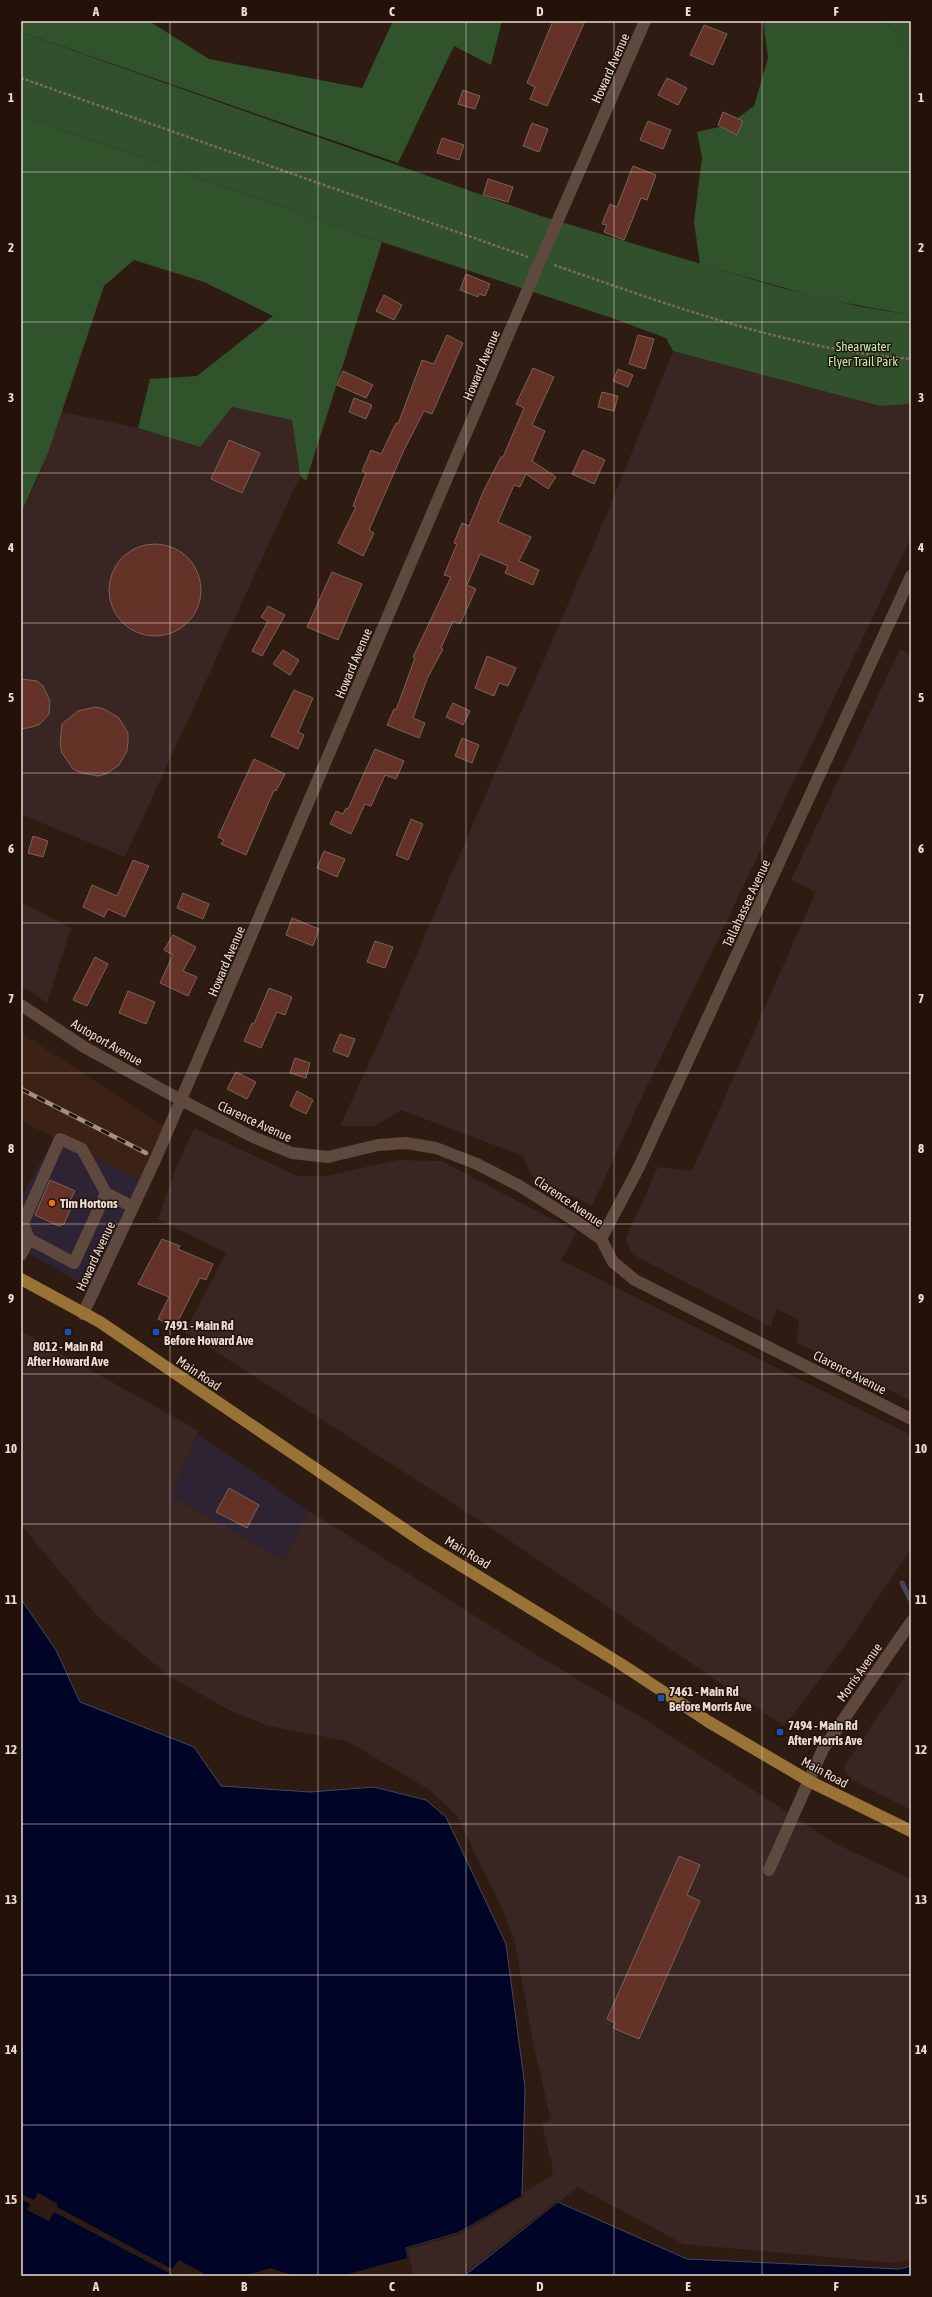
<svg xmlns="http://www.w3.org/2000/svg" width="932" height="2297" viewBox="0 0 932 2297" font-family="'Asap Condensed',sans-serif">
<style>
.commercial{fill:#2d2332}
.industrial{fill:#392622}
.built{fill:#3b2215}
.green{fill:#31502c}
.forest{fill:#31532b}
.water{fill:#000527;stroke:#46465c}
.pier{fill:#2e1b12}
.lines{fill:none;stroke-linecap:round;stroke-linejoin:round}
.stream{stroke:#46465c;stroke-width:5}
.building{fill:#643226;stroke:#7b615b}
.path{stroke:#7a6962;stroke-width:2.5;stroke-dasharray:3 2;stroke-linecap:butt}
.minor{stroke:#5f493e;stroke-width:12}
.major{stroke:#997236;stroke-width:12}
.rail-casing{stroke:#a1918a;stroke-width:4.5}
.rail{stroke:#241209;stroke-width:3;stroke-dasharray:9;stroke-linecap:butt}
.grid{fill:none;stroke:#eadcd6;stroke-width:1;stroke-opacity:0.55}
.food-dot{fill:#e8710a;stroke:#241209;stroke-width:1.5}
.transit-dot{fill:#1a4fb4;stroke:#241209;stroke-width:1.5}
.labels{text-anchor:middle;stroke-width:3;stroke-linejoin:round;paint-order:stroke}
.street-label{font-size:13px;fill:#eadcd6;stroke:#241209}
.park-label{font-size:13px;fill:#b8efad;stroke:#241209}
.poi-label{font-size:13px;font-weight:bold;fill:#eadcd6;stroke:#241209;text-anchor:start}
.neatline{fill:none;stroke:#eadcd6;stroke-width:1.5}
.grid-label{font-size:13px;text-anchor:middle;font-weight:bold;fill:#eadcd6}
</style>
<rect width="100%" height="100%" fill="#2e1b12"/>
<path class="commercial" d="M54,1138L142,1181L91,1289L21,1249V1198Z
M198,1434L308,1510L284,1560L171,1496Z"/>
<path class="industrial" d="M673,351L880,406L911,404V538L638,1105L592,1206L532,1176L523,1156L401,1110L375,1126H340L378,1044L606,516Z
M232,406L292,420L300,476L125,857L22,815L21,817V513L39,476L62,412L138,428L200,447Z
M900,649L911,655V1401L796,1342L799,1320L777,1309L771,1327L632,1254L626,1238L658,1167L692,1171L816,892L791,880Z
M21,902L71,928L47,1003L21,985Z
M194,1128L298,1176H326L398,1160L441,1161L577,1232L561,1260L911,1435V1549L844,1648L784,1726L482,1522L185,1332L226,1253L158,1219L175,1170Z
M21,1331L199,1431L171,1496L284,1560L308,1510L530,1651L654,1725L834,1843L911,1879V2260L894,2263L683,2244L578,2187L464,2276H341L406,2248L458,2233L554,2174L552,2172V2165L542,2123L551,2120L534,2047L514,1938L501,1906L457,1816L430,1790L347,1741L269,1726L233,1712L170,1677L97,1616L21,1525Z
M911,1667V1810L852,1780L843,1768Z"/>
<path class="built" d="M21,1033L169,1129L142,1181L21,1121Z"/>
<path class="green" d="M880,21H911V52L889,25Z
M21,32L541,216L778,287L857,306L911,315V404L880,406L673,351L666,338L609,317L382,242L21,115Z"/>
<path class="forest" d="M21,21H149L209,59L362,88L393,21H502L491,65L454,46L398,163L21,32Z
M763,21H880L889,25L911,52V315L824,299L700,264L694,222L702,157L697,132L728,125L754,106L768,58Z
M21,115L382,242L306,481L300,476L292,420L232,407L200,447L138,428L150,379L197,376L273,316L204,282L134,260L104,286L48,453L21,513Z"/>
<path class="water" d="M21,1599L56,1650L80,1702L194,1747L221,1786L310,1792L374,1787L426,1800L446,1817L506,1944L525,2087L522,2196L458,2233L406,2248L411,2276H21Z
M558,2202L687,2259L899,2269L911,2266V2276H464Z"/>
<path class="pier" d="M38,2193L58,2204L57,2207L172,2269L179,2260L208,2276H170L169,2273L54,2212L49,2221L27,2210L30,2204L21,2199V2194L34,2200Z
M524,2194L523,2197L459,2235L408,2249L413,2276H341L407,2258L406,2248L458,2233Z
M557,2201H560L462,2276L463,2274Z
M270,2268L295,2276H244Z"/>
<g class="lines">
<path class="stream" d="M902,1583L910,1599"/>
</g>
<path class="building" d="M553,21H585L547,106L530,99L535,87L527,83Z
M704,25L727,34L713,65L690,55Z
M667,78L687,88L678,105L658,95Z
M463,90L480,96L475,109L458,104Z
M723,112L743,121L737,135L718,125Z
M648,121L671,130L663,149L640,140Z
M532,123L548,129L539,152L523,146Z
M442,138L464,145L459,160L437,153Z
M633,166L656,175L647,200L641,198L624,240L604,232L607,225L602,224L610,204L617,207Z
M488,179L513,187L508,202L483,195Z
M466,274L490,284L485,296L479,294L478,297L460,290Z
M384,295L402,305L394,320L376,311Z
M447,335L463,343L432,414L424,411L404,450L369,530L374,533L363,556L338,543L356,507L353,506L366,473L362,471L371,450L381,454L396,423L398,424L422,360L434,364Z
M638,335L654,339L645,369L629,364Z
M533,368L554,377L532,425L545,431L532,461L556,477L548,489L526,474L520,487L514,485L498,522L531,537L519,561L539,570L533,585L505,573L508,566L480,554L467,585L476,589L460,624L453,621L441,648L443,649L427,679L413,718L425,723L419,738L387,725L394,709L396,710L415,658L413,657L451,577L444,575L457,544L454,543L462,523L469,526L484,490L501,457H503L524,408L516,404Z
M618,369L633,375L628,387L613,381Z
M343,371L373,385L366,398L337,385Z
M602,392L618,396L614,411L598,407Z
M354,398L372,405L366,419L349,412Z
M229,440L260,453L242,493L211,479Z
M583,450L605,460L594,484L572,474Z
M109 590a46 46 0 1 1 92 0a46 46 0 1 1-92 0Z
M332,572L362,584L338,640L307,627Z
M268,606L285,615L262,656L252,651L268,621L261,617Z
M283,650L299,660L290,675L273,664Z
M487,656L516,668L508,686L499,683L494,696L475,688Z
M21,679L37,681L43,686L50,701L49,714L40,724L32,727L21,729Z
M294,690L313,698L298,732L304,735L298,749L271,736Z
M453,703L470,711L463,725L446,717Z
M95,707L104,709L119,718L128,733V742L127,751L119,765L106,774L98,776L82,773L73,769L62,753L60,744L62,724L78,711Z
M462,738L479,745L472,763L455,756Z
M375,749L404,761L396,779L385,775L371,806L365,804L351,834L330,824L336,811L343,814L346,808L348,809Z
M254,759L285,774L276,791L274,790L246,855L221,844L224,840L218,837Z
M411,819L423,824L408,860L396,855Z
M33,836L48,841L43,857L28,853Z
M324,851L345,859L337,877L317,868Z
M133,860L149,866L125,917L108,909L104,917L83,907L92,885L117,896Z
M183,893L209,904L203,919L177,908Z
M292,918L319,929L313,946L286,935Z
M173,935L196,947L183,971L197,977L188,996L160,983L173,955L164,950Z
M375,941L393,947L385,968L367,962Z
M95,957L108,964L87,1006L73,1000Z
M269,988L292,997L285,1015L277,1012L261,1048L244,1041L252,1023L254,1024Z
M128,991L155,1002L146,1024L119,1013Z
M340,1034L355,1039L348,1057L333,1051Z
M295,1058L310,1063L306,1078L290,1073Z
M236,1072L256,1082L247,1099L227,1089Z
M297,1091L313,1100L306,1114L290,1106Z
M50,1180L75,1191L70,1201L72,1206L64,1224L59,1226L35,1215Z
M162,1239L180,1246L178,1249L213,1264L206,1280L200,1278L175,1327L158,1319L169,1297L138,1284Z
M229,1488L259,1505L247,1528L216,1512Z
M679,1856L700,1865L687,1895L700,1901L639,2039L613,2028L615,2023L607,2019Z"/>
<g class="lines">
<path class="path" d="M21,78L528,257
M554,265C670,305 787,349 911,359"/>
<path class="minor" d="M21,1005L84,1047L181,1100L253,1137L292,1153L328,1157L378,1145L406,1143L436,1148L477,1164L518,1185L574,1220L601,1239L613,1262L635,1280L911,1419
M106,1193L74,1263L29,1239L23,1223L60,1139L82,1149L106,1193L133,1207
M601,1239L639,1167L911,576
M21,1255L29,1239
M83,1314L156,1158L540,261L645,21
M769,1870L823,1749L911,1622"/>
<path class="major" d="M21,1279L100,1322L426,1544L621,1664L709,1722L809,1781L911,1831"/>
<defs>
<path id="rail" d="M21,1089L146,1153"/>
</defs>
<use href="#rail" class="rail-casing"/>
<use href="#rail" class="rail"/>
</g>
<path class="grid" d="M170,21V2276M318,21V2276M466,21V2276M614,21V2276M762,21V2276M21,172H911M21,322H911M21,473H911M21,623H911M21,773H911M21,923H911M21,1073H911M21,1224H911M21,1374H911M21,1524H911M21,1674H911M21,1824H911M21,1975H911M21,2125H911"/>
<circle class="food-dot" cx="52" cy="1203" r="4"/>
<g class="transit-dot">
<rect x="64" y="1328" width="8" height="8" rx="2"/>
<rect x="152" y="1328" width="8" height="8" rx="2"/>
<rect x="657" y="1694" width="8" height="8" rx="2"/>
<rect x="776" y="1728" width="8" height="8" rx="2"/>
</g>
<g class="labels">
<g class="street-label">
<text transform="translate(610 68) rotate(-66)" y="5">Howard Avenue</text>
<text transform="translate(481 365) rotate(-67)" y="5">Howard Avenue</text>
<text transform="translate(353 663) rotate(-67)" y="5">Howard Avenue</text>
<text transform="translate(746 903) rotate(-65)" y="5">Tallahassee Avenue</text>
<text transform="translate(226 961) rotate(-67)" y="5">Howard Avenue</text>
<text transform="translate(107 1042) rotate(30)" y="5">Autoport Avenue</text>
<text transform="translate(255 1121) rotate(25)" y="5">Clarence Avenue</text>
<text transform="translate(569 1201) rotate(34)" y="5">Clarence Avenue</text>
<text transform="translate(95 1256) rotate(-65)" y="5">Howard Avenue</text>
<text transform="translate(850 1372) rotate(27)" y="5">Clarence Avenue</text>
<text transform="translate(199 1373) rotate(34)" y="5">Main Road</text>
<text transform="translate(468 1552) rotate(31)" y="5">Main Road</text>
<text transform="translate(859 1672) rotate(-55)" y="5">Morris Avenue</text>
<text transform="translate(825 1772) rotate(28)" y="5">Main Road</text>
</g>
<g class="park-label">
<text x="863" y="351">Shearwater<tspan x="863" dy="15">Flyer Trail Park</tspan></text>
</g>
<g class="poi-label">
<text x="60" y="1208">Tim Hortons</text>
<text x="164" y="1330">7491 - Main Rd<tspan x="164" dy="15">Before Howard Ave</tspan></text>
<text x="68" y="1351" text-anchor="middle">8012 - Main Rd<tspan x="68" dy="15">After Howard Ave</tspan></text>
<text x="669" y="1696">7461 - Main Rd<tspan x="669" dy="15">Before Morris Ave</tspan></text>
<text x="788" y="1730">7494 - Main Rd<tspan x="788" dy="15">After Morris Ave</tspan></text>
</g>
</g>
<rect width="932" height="2297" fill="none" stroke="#241209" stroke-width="44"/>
<rect x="22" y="22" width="888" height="2253" class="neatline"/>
<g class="grid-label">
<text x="96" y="16">A</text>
<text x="244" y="16">B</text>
<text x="392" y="16">C</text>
<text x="540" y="16">D</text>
<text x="688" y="16">E</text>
<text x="836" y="16">F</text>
<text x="11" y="102">1</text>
<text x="921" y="102">1</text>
<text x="11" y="252">2</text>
<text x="921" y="252">2</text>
<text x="11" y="402">3</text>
<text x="921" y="402">3</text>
<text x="11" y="552">4</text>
<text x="921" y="552">4</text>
<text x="11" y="702">5</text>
<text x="921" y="702">5</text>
<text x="11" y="853">6</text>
<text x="921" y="853">6</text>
<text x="11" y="1003">7</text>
<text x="921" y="1003">7</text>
<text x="11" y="1153">8</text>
<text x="921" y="1153">8</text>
<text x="11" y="1303">9</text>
<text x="921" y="1303">9</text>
<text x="11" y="1453">10</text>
<text x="921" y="1453">10</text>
<text x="11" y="1604">11</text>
<text x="921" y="1604">11</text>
<text x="11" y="1754">12</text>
<text x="921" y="1754">12</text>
<text x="11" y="1904">13</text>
<text x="921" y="1904">13</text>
<text x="11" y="2054">14</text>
<text x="921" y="2054">14</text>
<text x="11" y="2204">15</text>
<text x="921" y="2204">15</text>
<text x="96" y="2291">A</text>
<text x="244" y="2291">B</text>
<text x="392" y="2291">C</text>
<text x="540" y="2291">D</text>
<text x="688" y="2291">E</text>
<text x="836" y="2291">F</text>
</g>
</svg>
